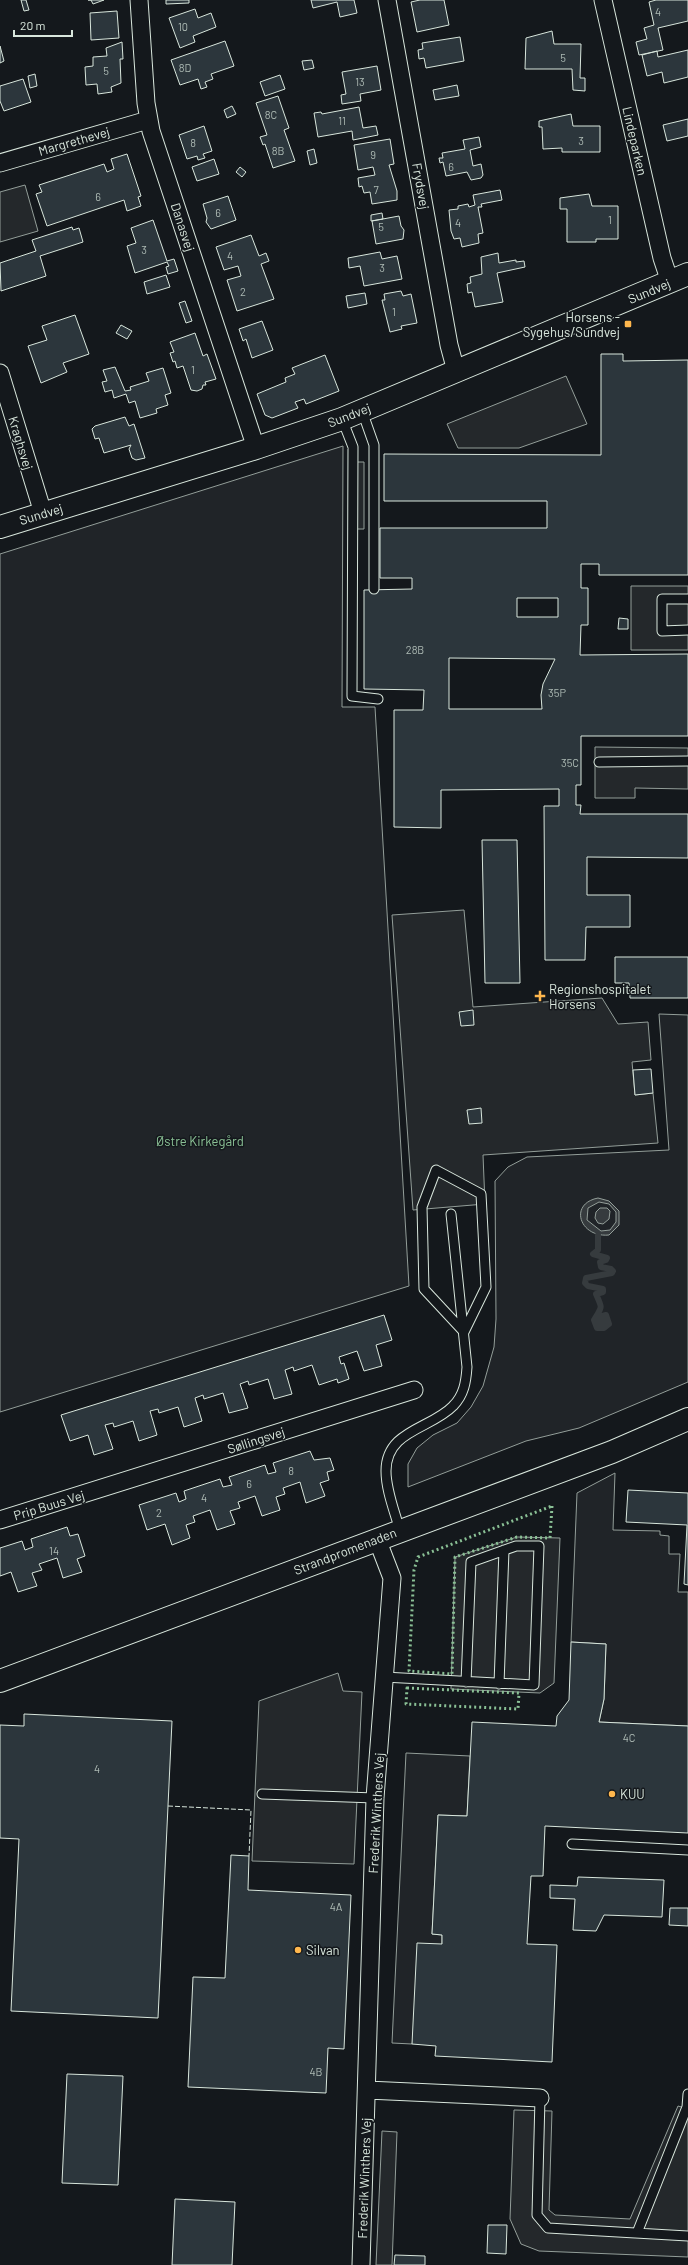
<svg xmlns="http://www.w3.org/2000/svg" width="688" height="2265" viewBox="0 0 688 2265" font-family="Barlow,sans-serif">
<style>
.green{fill:#202428;stroke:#939e99}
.parking{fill:#24282b;stroke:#939e99}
.water{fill:#363b3e;stroke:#939e99;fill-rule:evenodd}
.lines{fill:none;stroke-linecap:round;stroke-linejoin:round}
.stream{stroke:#363b3e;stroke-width:6}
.building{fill:#2c363c;stroke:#d8e6dc;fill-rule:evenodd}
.service-casing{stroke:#d8e6dc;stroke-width:11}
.minor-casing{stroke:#d8e6dc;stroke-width:19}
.tertiary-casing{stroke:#d8e6dc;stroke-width:24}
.service{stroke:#14181c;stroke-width:9}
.minor{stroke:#14181c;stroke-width:17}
.tertiary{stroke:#14181c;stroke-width:22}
.hedge{stroke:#8ac095;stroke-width:3;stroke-dasharray:2 3;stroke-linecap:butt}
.fence{stroke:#d8e6dc;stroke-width:1;stroke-dasharray:5 2;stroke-linecap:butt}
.poi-dot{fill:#ffb74d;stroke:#14181c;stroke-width:1.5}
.labels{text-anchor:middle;stroke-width:3;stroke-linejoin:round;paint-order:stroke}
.number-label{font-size:11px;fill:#adbab4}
.street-label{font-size:13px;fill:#d8e6dc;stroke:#14181c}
.poi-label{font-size:13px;fill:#d8e6dc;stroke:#14181c;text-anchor:start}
.park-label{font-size:13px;fill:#8ac095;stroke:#14181c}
</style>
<rect width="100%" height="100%" fill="#14181c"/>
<path class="green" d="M343,446L342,707H375L409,1286L0,1412V554Z
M659,1014L688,1015V1382L579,1428L526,1441L408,1487V1464L417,1448L433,1435L457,1423L471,1407L483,1386L494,1347L496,1319L495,1181L508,1167L527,1157L669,1150Z
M615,1473L613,1530L660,1531V1535L669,1536V1554H680L678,1592H688V1726L599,1722L604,1699L606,1644L571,1642L577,1493Z
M406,1753L470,1756L467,1816L438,1815L432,1934L442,1935V1944L412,2044L392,2043Z"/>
<path class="parking" d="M25,185L38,231L0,242V192Z
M566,376L587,424L519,448H458L447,424Z
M356,462H364V529H356Z
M631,586H688V650H631Z
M595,747L688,748V789L635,788V798H595Z
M464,910L473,1007L602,998L618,1024L648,1022L651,1060L632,1062L635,1095L653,1093L658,1143L483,1155L485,1204L413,1210L392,915Z
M517,1537L560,1538L554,1683L540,1693L451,1689L455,1557Z
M338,1673L343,1691L362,1692L354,1864L252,1861L259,1701Z
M678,2106L688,2109V2257L539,2251L521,2244L510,2219L514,2110L552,2111L549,2210L555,2215L630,2219Z
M382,2131L397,2132L392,2265H376Z"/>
<path class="water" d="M598,1198L609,1201L619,1211V1225L609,1235C580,1238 568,1204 598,1198ZM599,1202L609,1204L616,1212V1222L610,1230L601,1231L587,1220L588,1208Z
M600,1208H607L610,1211L609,1219L603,1224L598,1223L595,1218L596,1212Z"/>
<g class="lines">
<path class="stream" d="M598,1235V1250L593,1254L607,1258L606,1260L600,1262L601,1267L611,1269L613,1271L612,1273L586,1278L585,1283L588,1286L603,1289V1292L596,1294C603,1310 602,1306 594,1320L597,1328H604L609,1324L606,1315L599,1317L598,1324H605L604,1319L601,1320L603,1323"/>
</g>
<path class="building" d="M21,0H26L29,10L24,11Z
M88,0H104L93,4L91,0Z
M166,0H189V3L166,4Z
M311,0H354L357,13L340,17L337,2L313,8Z
M420,0H444L449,25L417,32L411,2Z
M656,0H688V21L658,28L663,50L639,55L636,42L647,39L644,28L654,25L649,2Z
M195,9L198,18L211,13L216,27L193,36L195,42L180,48L169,18Z
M117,11L119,38L91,40L90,13Z
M552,31L554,44H581L580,78H585V91L573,90L572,69H525L526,38Z
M460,37L464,61L426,68L424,58L419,59L418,50L423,49L422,43Z
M225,41L234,66L211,74L213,79L205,82L207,87L201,89L198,79L180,85L171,60Z
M122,42L123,59H120L121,83L111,87L112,92L98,94L97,84L86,85L85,67L93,66V57L107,56L106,48Z
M0,46L4,61L0,63Z
M688,50V77L664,83L662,72L647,76L642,55L657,51L658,57Z
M312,60L314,68L304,70L302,61Z
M377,66L381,90L360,94L361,101L342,104L341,95L346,94L342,72Z
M35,74L37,86L30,88L28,76Z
M280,75L285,89L265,96L260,82Z
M23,79L31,102L4,111L0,101V86Z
M457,85L459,96L435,100L433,90Z
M278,96L289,128L284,130L295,161L273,168L265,144L263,145L260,137L267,135L256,103Z
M232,106L236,114L227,118L224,110Z
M359,107L363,128L376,126L378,135L353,140L352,131L318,137L314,113L321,112L322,114Z
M571,114L573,126H600V152H562V148L543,149L542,127H539V121Z
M688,119V136L667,141L663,125Z
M204,126L212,151L203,154L205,158L198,160L197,156L187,159L179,135Z
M479,137L481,147L470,150L473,166L481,164L483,175L481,178L471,180L467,172L446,176L443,162L440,163L439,158H443L442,153L465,149L463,140Z
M390,139L394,164L389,165L397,191V200L372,204L370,192L364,193L362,186L359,187L358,178L375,175L373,167L358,170L354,145Z
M314,149L317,163L310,165L307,151Z
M127,154L141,196L138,197L141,206L127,211L124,200L47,226L36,194L42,192L39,185L104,164L107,172L114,169L111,159Z
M214,159L219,174L197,181L192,167Z
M240,167L246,172L242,177L236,172Z
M500,190L502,200L481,204L482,207H478L483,233L478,234L479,243L462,247L460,238L454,239L451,231L449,210L458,209V206L468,204L469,207L475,205L473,195Z
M589,194L592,206H618V239H596V242H567V209H560V198Z
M228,196L236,220L211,229L206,222L207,218L203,204Z
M382,213L383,219L371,221V215Z
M399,216L401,226L404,230L403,239L376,244L372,221Z
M153,220L167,261L174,259L178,271L168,274L166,267L169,266L167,262L135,273L127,246L136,243L131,228Z
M72,227L73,230L79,228L83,242L40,256L46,276L1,291L0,263L36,251L32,240Z
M251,235L259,256L266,253L269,261L261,264L274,299L237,311L227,280L241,276L238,266L224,270L216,247Z
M380,252L382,259L397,256L402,279L364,286L360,266L349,268L348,258Z
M498,253L499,263L516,260V262L524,261L525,267L497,273L503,302L475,307L472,292L468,293L467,284L471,283L470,277L482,274L481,257Z
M166,275L170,287L147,294L144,282Z
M401,291L403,296L411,294L417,323L401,326L402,329L390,332L382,300H385L384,294Z
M365,293L367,304L348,308L346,296Z
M185,301L192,321L186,323L179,303Z
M75,315L89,354L63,363L67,372L41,383L28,346L47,340L42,326Z
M262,321L273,350L252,358L246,339L243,341L239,329Z
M121,325L132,331L127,339L116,333Z
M195,333L203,356L207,354L216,379L205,382L206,385H203L202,389L197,391L191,390L183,366L177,368L175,361L173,362L170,353L174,352L170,342Z
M601,354H623V361L688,360V575H599V564H581V588H588V625H581L580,655L688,654V736H581V785H576V805H581L580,814H688V858L587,857V895H630V927H586L585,960H545L544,806H559V789L441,790V828L394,827V710H423L424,690L364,689V590L412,589V578H380V528H547V501H384V454L601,455ZM517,598H558V617H517ZM449,658L555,659L543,684L541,695L542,709H449Z
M325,355L339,391L306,404L304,399L295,402L298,408L272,418L265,415L257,394L286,382L285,378L295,374L292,368Z
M115,367L125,391L131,390L130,387L149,381L146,373L163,368L171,393L165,395L168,405L156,409L157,413L140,418L135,401L129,403L126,394L114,398L112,390L105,392L102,382L107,381L103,370Z
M125,417L129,426L134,424L145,458L136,460L132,458L129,449L131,445L104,453L99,438L95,439L92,429L95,426Z
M619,618L628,619V629H618Z
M482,840H517L520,983H485Z
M615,957H688V998H630L629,983H615Z
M473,1010L474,1025L461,1026L459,1012Z
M651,1069L653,1093L635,1095L633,1070Z
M481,1108L482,1123L469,1124L467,1110Z
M384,1315L392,1340L376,1345L382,1366L364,1371L357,1351L339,1357L341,1364L344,1363L349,1379L338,1383L337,1379L319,1385L312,1365L294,1371L293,1367L285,1370L292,1394L274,1399L268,1379L249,1385L248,1381L240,1384L248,1408L229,1413L223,1393L204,1399L203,1395L195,1398L202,1421L184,1427L178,1407L159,1413L158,1409L150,1411L157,1435L139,1441L133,1421L114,1427L113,1423L105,1425L113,1449L94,1455L88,1435L70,1441L61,1415Z
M310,1451L314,1460L330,1458L334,1470L327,1472L329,1480L320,1483L325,1496L306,1503L300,1482L283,1488L285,1494L276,1497L280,1510L262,1516L255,1496L238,1502L240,1508L230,1511L235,1524L217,1530L210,1510L193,1516L195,1522L186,1525L190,1538L172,1545L165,1524L147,1530L139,1505L176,1493L179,1502L186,1499L184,1491L220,1479L223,1487L232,1485L229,1477L265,1465L268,1474L276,1472L273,1463Z
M628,1490L688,1493V1585L684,1584L687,1525L626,1522Z
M67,1527L70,1536L78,1534L85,1556L77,1559L82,1572L63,1578L57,1558L39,1564L42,1570L32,1573L37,1586L18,1592L11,1572L0,1576V1548L22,1541L25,1550L33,1547L31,1539Z
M571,1642L606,1644L604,1699L599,1722L688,1726V1833L545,1826L543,1876H531L527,1944L557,1945L552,2062L435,2056L436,2046L412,2044L417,1943L442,1944V1935L432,1934L438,1815L467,1816L472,1722L556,1726L557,1716L569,1700Z
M24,1714L172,1721L158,2018L11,2011L19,1839L0,1838V1725L24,1726Z
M231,1855L249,1856L248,1890L351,1895L344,2049L328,2048L326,2093L188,2087L193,1977L225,1978Z
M578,1877L664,1880L662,1917L604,1915L596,1931L573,1930L575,1899L550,1898V1885L577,1886Z
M670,1908H688V1926L669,1925Z
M67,2074L123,2076L118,2185L62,2183Z
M175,2199L235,2202L232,2265H172Z
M488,2225H507L506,2254L487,2253Z
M395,2255L425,2256V2265H394Z"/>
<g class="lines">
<defs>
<path id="service" d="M362,411L374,445V589
M342,419L353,447L352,696L378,699
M688,599H662V631L688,630
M599,762L688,761
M436,1170L481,1194L486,1287L464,1332L424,1289L422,1207Z
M400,1531C395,1512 386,1491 386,1471C386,1430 431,1429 453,1406C464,1395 466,1382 467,1367L451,1214
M384,1677L534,1685L539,1546H516L471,1562L466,1682
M499,1684L504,1550
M262,1794L375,1798
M572,1844L688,1850
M540,2098L537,2215L548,2228L688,2236
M637,2233L687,2107L688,2094"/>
<path id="minor" d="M139,0L146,103L151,131L256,448
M387,0L449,345L456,371
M603,0L662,258L670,282
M0,163L148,120
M0,373L43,513
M0,1520L414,1390
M367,2090L540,2098
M361,2265L375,1798L392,1578L377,1539"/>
<path id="tertiary" d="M0,527L256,448L342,419L688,274
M0,1681L612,1452L688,1419"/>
</defs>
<use href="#service" class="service-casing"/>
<use href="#minor" class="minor-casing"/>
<use href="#tertiary" class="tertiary-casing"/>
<use href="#service" class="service"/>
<use href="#minor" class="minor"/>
<use href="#tertiary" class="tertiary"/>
<path class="hedge" d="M552,1506L550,1538L517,1537L455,1557L452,1674L409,1671L414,1570L418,1557Z
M407,1688L519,1693L518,1709L406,1704Z"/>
<path class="fence" d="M168,1806L251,1810L249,1856"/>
</g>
<g class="poi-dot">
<rect x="624" y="320" width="8" height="8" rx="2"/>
<path d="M538 990h4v4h4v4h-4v4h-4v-4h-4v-4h4z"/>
<circle cx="612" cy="1794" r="4"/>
<circle cx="298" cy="1950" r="4"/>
</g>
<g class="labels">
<g class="number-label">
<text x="658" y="16">4</text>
<text x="183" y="31">10</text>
<text x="563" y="62">5</text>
<text x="185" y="72">8D</text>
<text x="106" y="75">5</text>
<text x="360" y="86">13</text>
<text x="271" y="119">8C</text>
<text x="342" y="125">11</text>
<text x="581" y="145">3</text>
<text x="193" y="147">8</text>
<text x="278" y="155">8B</text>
<text x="373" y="159">9</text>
<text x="451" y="171">6</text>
<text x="376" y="194">7</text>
<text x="98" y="201">6</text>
<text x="218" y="217">6</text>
<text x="610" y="224">1</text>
<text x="458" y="227">4</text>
<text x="381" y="231">5</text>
<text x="144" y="254">3</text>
<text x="230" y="260">4</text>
<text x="382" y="272">3</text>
<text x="243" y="296">2</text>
<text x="394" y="316">1</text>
<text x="193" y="374">1</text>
<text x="415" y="654">28B</text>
<text x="557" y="697">35P</text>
<text x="570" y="767">35C</text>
<text x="291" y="1475">8</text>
<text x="249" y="1488">6</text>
<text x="204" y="1502">4</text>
<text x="159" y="1517">2</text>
<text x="54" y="1555">14</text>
<text x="629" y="1742">4C</text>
<text x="97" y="1773">4</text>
<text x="336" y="1911">4A</text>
<text x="316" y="2076">4B</text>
</g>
<g class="street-label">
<text transform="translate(74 141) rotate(-16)" y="5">Margrethevej</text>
<text transform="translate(635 141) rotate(77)" y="5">Lindeparken</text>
<text transform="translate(421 186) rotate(80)" y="5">Frydsvej</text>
<text transform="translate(183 227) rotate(72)" y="5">Danasvej</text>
<text transform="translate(649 291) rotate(-23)" y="5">Sundvej</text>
<text transform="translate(349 415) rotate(-21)" y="5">Sundvej</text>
<text transform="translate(21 443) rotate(73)" y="5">Kraghsvej</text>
<text transform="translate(41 514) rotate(-17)" y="5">Sundvej</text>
<text transform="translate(256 1440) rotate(-18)" y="5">Søllingsvej</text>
<text transform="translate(49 1505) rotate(-17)" y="5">Prip Buus Vej</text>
<text transform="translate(345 1551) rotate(-21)" y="5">Strandpromenaden</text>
<text transform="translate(376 1813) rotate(-87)" y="5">Frederik Winthers Vej</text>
<text transform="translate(364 2178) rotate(-88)" y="5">Frederik Winthers Vej</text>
</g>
<g class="poi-label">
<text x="620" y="322" text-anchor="end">Horsens -<tspan x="620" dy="15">Sygehus/Sundvej</tspan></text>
<text x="549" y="994">Regionshospitalet<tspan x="549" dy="15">Horsens</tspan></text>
<text x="620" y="1799">KUU</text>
<text x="306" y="1955">Silvan</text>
</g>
<g class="park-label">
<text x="200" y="1146">Østre Kirkegård</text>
</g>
</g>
<path d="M14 30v6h58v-6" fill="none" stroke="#d8e6dc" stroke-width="2"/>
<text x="20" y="30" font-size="12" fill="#d8e6dc" stroke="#14181c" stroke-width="3" paint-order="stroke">20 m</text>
</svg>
